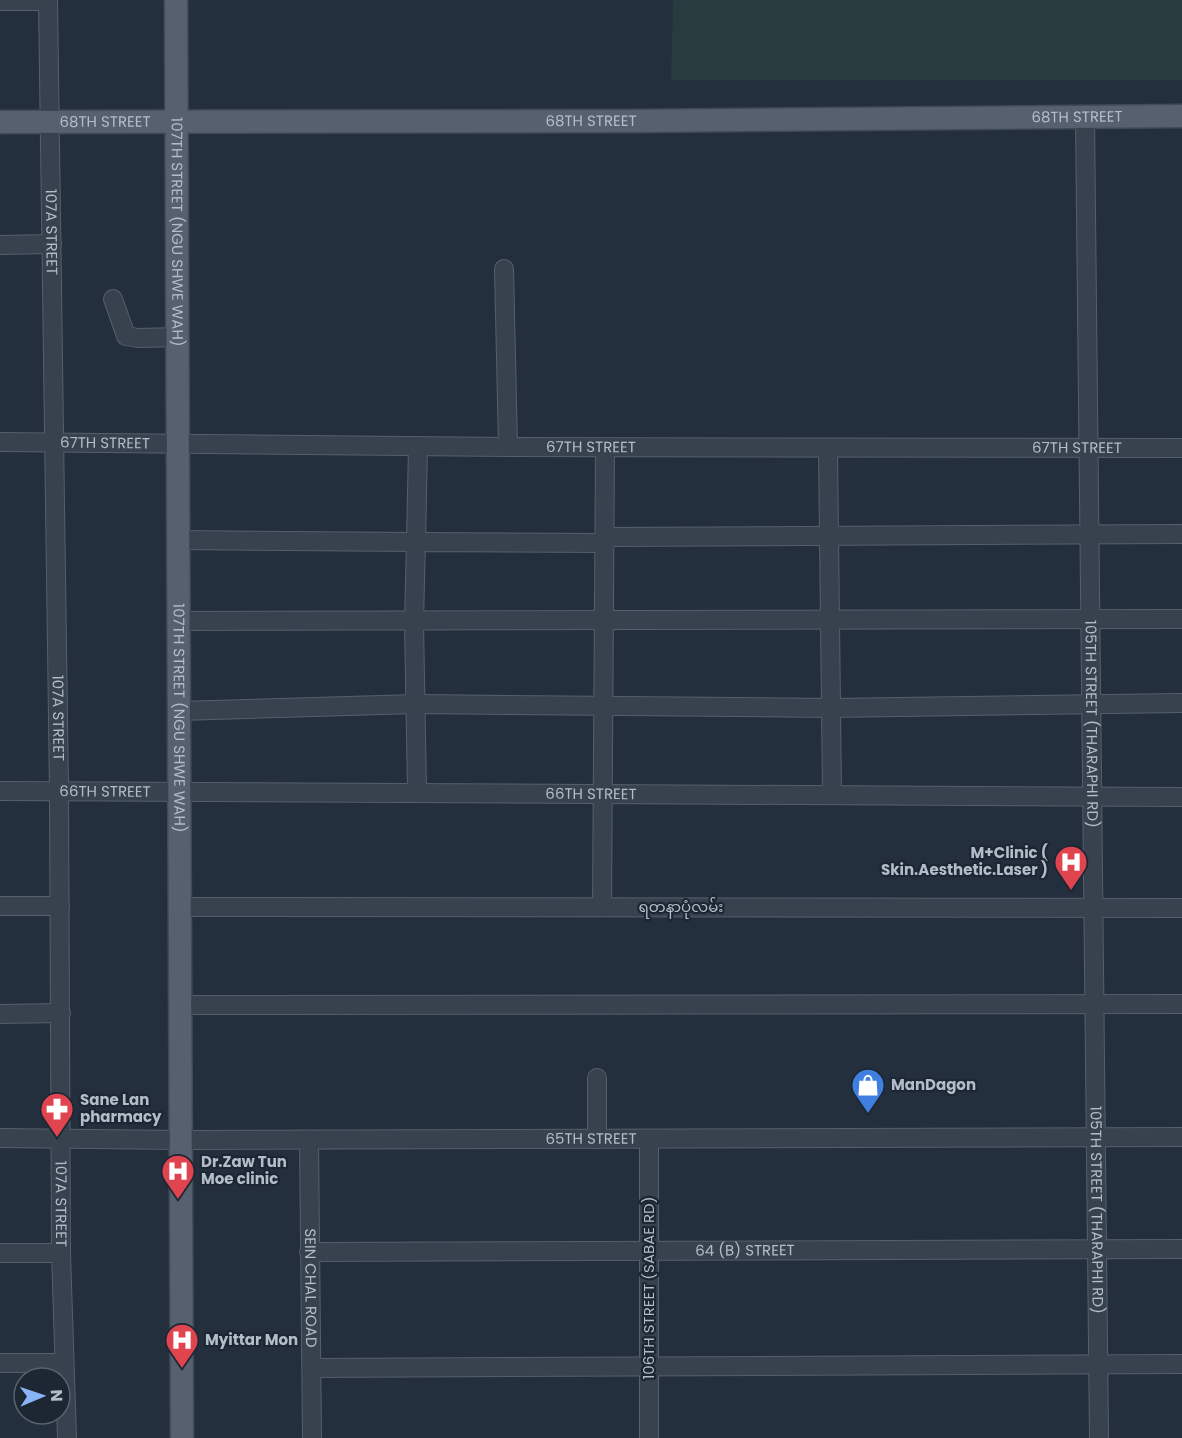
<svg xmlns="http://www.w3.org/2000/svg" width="1182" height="1438" viewBox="0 0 1182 1438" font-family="Poppins,'Noto Sans Myanmar',sans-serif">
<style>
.green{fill:#263c3f}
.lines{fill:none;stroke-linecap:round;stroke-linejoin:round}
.minor-casing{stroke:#565f6c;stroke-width:20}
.major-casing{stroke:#414a57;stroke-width:25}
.minor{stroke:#38414e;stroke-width:18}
.major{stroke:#56606e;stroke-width:22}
.labels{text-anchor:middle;stroke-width:4.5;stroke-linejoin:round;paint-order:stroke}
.street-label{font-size:15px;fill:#b4bcc9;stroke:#1d2633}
.poi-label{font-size:15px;font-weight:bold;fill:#b4bcc9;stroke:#1d2633;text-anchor:start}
</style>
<rect width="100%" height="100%" fill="#242f3e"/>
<path class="green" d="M673,0H1182V80H671Z"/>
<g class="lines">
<defs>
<g id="minor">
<path id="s1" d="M48,0L59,791L61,1253L67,1438"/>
<path d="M0,1H48"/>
<path id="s2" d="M1085,118L1099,1438"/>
<path d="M0,245L52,244"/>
<path d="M504,269L508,447"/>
<path d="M113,299L126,336L138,338L177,337"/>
<path id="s3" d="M0,442L508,447L1182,448"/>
<path d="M828,448L832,795"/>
<path d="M605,537L1182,534"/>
<path d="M178,540L416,542L418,446"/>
<path d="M179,621L1182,619"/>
<path d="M179,711L416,704L831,708L1182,703"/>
<path id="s4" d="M0,791L1182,797"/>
<path d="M417,792L414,622L416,542L604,543"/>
<path d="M0,906H60"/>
<path d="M180,907L1182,908"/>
<path d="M602,907L605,448"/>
<path d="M180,1005L1182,1004"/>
<path d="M0,1014L61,1013"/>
<path d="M597,1078V1139"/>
<path id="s5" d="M0,1138L181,1140L1182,1137"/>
<path d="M649,1139V1438"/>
<path id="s6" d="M309,1140L312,1438"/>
<path id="s7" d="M309,1252L1182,1249"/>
<path d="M0,1253H61"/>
<path d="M0,1363H64"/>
<path d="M312,1368L1182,1364"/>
</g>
<g id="major">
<path id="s8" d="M176,0L182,1438"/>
<path id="s9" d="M0,122L634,121L1182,116"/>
</g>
</defs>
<use href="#minor" class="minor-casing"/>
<use href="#major" class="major-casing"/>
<use href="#minor" class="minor"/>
<use href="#major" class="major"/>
</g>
<defs>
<symbol id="hospital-pin" viewBox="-11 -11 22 30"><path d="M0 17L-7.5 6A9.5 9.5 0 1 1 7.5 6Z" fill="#e0444e" stroke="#1d2633"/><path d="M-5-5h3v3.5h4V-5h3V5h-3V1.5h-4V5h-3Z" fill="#fff"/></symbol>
<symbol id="shop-pin" viewBox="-11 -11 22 30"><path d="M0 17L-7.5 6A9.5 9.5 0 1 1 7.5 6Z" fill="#3f7fe0" stroke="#1d2633"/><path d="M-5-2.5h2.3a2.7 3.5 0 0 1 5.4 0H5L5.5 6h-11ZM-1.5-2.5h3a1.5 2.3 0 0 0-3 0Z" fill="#fff"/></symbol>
<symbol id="pharmacy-pin" viewBox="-11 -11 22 30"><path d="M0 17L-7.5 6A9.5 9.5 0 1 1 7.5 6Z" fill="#e0444e" stroke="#1d2633"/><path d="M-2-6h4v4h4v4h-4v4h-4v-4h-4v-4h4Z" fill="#fff"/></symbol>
</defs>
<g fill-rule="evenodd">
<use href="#hospital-pin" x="1052" y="843" width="38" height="52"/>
<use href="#shop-pin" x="849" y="1066" width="38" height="52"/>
<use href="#pharmacy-pin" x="38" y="1090" width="38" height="52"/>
<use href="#hospital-pin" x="159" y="1152" width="38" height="52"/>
<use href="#hospital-pin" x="163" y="1321" width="38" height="52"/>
</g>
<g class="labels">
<g class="street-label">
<text dy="5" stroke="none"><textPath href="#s9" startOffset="1077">68TH STREET</textPath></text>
<text dy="5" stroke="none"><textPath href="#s9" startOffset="105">68TH STREET</textPath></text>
<text dy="5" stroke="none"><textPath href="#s9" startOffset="591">68TH STREET</textPath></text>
<text dy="5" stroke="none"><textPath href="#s1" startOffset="232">107A STREET</textPath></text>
<text dy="5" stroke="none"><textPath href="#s8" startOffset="232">107TH STREET (NGU SHWE WAH)</textPath></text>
<text dy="5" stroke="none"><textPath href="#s3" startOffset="105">67TH STREET</textPath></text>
<text dy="5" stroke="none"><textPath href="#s3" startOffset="591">67TH STREET</textPath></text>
<text dy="5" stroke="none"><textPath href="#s3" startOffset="1077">67TH STREET</textPath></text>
<text dy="5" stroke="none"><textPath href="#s1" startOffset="718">107A STREET</textPath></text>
<text dy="5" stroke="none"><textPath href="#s8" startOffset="718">107TH STREET (NGU SHWE WAH)</textPath></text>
<text dy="5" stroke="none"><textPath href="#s2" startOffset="606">105TH STREET (THARAPHI RD)</textPath></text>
<text dy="5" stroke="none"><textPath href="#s4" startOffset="105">66TH STREET</textPath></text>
<text dy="5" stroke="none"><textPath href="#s4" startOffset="591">66TH STREET</textPath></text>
<text x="681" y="912">ရတနာပုံလမ်း</text>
<text dy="5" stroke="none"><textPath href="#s5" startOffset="591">65TH STREET</textPath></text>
<text dy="5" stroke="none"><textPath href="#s1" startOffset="1204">107A STREET</textPath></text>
<text dy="5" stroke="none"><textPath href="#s2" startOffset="1092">105TH STREET (THARAPHI RD)</textPath></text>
<text dy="5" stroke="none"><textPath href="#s7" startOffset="436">64 (B) STREET</textPath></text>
<text transform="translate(649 1288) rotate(-90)" y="5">106TH STREET (SABAE RD)</text>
<text dy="5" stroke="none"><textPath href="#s6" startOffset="148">SEIN CHAL ROAD</textPath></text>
</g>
<g class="poi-label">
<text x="1048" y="858" text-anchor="end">M+Clinic (<tspan x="1048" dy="17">Skin.Aesthetic.Laser )</tspan></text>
<text x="891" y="1090">ManDagon</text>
<text x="80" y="1105">Sane Lan<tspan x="80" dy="17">pharmacy</tspan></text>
<text x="201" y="1167">Dr.Zaw Tun<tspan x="201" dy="17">Moe clinic</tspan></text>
<text x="205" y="1345">Myittar Mon</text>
</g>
</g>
<g transform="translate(42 1396) rotate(88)"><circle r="28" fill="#1d2633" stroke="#59626f" stroke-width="1.5"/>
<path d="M0-4.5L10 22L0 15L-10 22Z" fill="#8ab4f8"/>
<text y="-9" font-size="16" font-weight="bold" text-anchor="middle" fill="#b4bcc9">N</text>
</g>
</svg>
